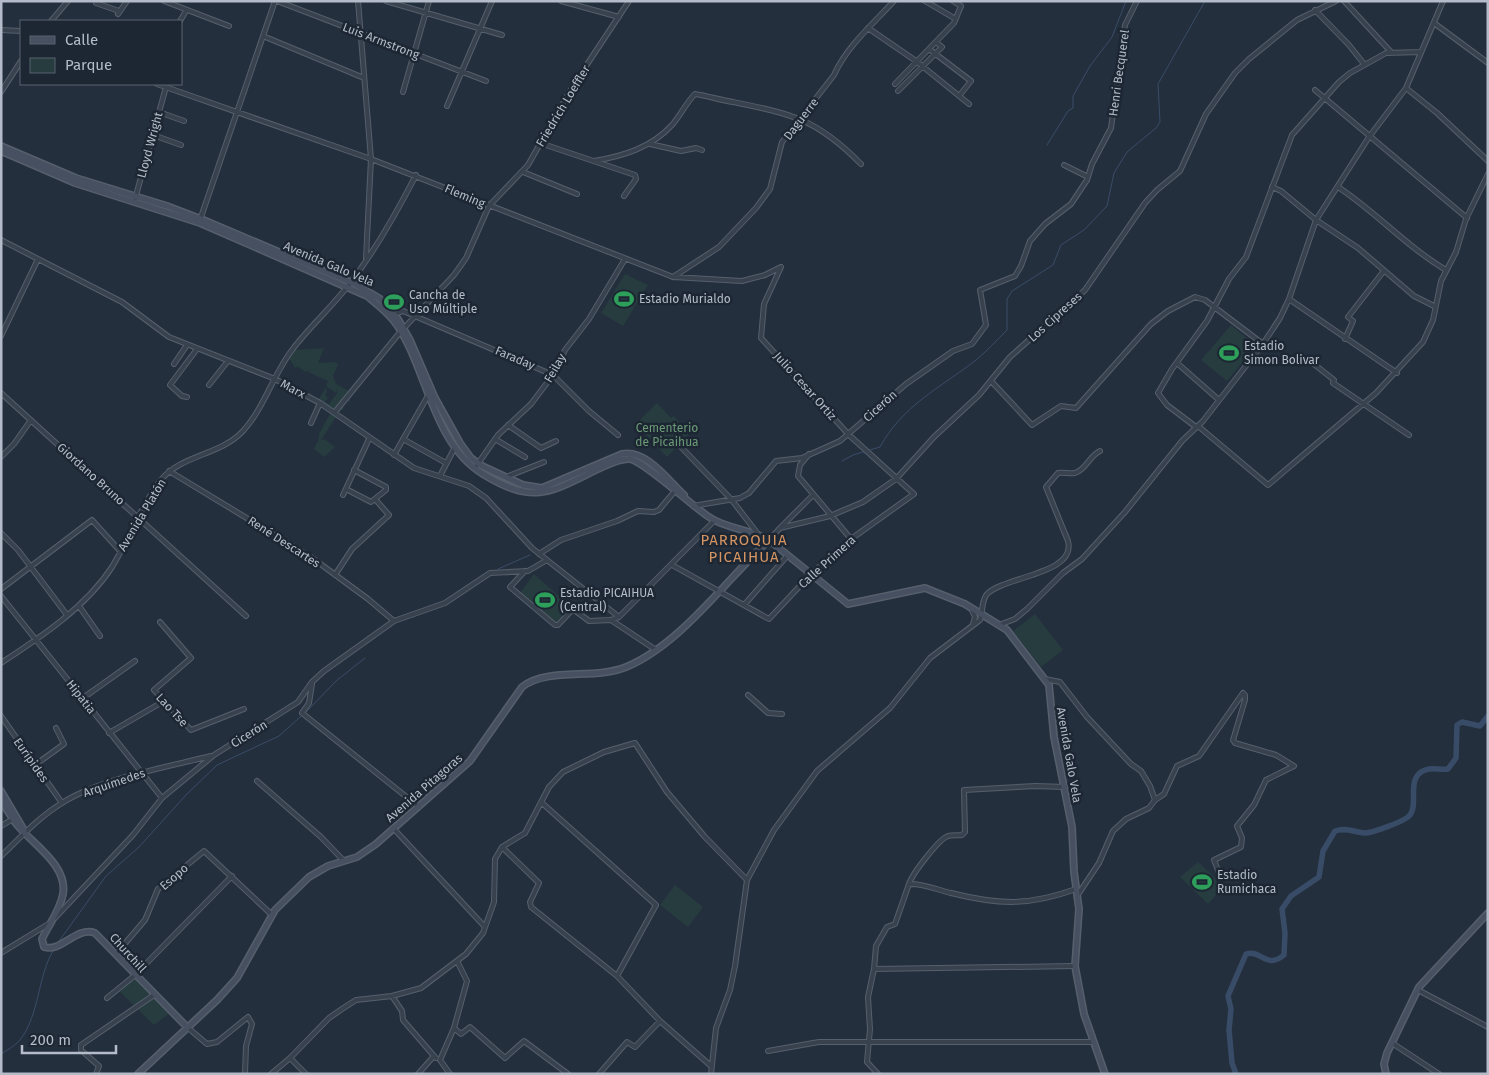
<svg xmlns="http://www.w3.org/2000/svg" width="1489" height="1075" viewBox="0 0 1489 1075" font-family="'Fira Sans',sans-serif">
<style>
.green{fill:#263c3f}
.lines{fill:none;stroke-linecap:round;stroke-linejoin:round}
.stream{stroke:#394c67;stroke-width:1}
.river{stroke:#394c67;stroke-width:5.5}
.street-casing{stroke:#565f6c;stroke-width:6}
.secondary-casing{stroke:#565f6c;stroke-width:8}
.street{stroke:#38414e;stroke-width:4}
.secondary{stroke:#465061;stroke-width:5}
.labels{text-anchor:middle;stroke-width:5;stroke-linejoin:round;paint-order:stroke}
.street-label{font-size:12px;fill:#b4bcc9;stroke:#1d2633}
.poi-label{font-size:12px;fill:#b4bcc9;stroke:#1d2633;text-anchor:start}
.park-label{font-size:12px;fill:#6b9a76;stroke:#1d2633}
.quarter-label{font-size:15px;letter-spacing:1px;fill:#d59563;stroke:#1d2633}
</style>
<rect width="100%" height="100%" fill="#242f3e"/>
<path class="green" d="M625,274L648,285L623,326L601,313Z
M1231,325L1256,346L1227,381L1201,360Z
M324,348L318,363L336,362L338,365L333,376L336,384L349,391L350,403L346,399L341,405L344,409L339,411L341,416L317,402L326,387L327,392L325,395L328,398L325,402L329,404L337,393V387L336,393L326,386L328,381L308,372L312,370L306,372L297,366L296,369L288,357L293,350Z
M657,403L671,418L674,416L689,434L667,457L636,424Z
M330,414L336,417L321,440L324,439L335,447L324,457L314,449L318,441L319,434Z
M534,574L570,606L555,624L520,593Z
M1035,614L1063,650L1041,667L1013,631Z
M1198,862L1224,886L1208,904L1180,877Z
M675,885L703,907L688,927L660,905Z
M130,975L169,1014L154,1025L116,988Z"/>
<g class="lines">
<path class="stream" d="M1047,145L1068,111L1073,108V96L1090,66L1112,37L1126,1
M842,461L853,455L880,447C903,405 940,388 976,360C987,351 997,340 1007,330V299L1012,291L1053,265L1061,245L1084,230L1107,206L1114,173L1127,152L1156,128L1160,122L1158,84L1205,1
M498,569L530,555
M57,944L106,876L139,847L186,795L217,765L279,736L309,709L336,681L365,658
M1,1054C7,1050 15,1046 20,1040C40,1014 37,977 54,949"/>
<path class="river" d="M1236,1074L1232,1063L1229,1030L1231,1009L1228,996L1246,954C1261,949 1266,970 1284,955L1285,933L1282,909L1291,896L1319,877L1323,851L1335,831C1345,827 1354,832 1365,833C1372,833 1402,822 1408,817C1421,806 1404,778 1425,770C1433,767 1440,770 1448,769L1456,758L1457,725L1462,722L1480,726L1488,716"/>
<defs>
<path id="street" d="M164,1L229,26
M277,1L486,81
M358,1L371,159L366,258
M386,1L502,35
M561,1L619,17
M925,1L954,18
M1344,1L1391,52
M96,3L119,11
M1315,10L1349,45L1364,64
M118,14L127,1
M51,21L68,1
M180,21L186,11
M1434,23L1488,63
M868,28L916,61L969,104
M1,30L21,31
M263,36L364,78
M929,49L971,81L959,96
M157,84L371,159L673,277L742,281L765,275L781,267L764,304L761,338L849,435L914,494L851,539L811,574L769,619L672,565
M895,84L954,23L961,6L953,1
M1406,88L1437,113L1488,161
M1315,90L1467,218
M898,91L942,47L936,42
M1,92L21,61
M403,92L429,1
M447,106L492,1
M159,112L184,121
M153,135L181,145
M540,143L635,175L636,179L624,196
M650,144L681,151L696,148L702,150
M594,161C623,156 651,148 672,125C680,116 686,103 695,94C708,96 720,100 733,102C792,114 817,119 861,164
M1064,165L1088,177
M523,172L577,194
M1272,187L1281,191L1316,220L1358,248L1414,296L1434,306
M1338,187C1376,212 1407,247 1446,270
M135,199L166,87
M200,220L275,1
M1,240L122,302L169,337L275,379L320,403L414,468L469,486L486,498L532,548L547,560L528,571L490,573L445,603L394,621L324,671L312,682L298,702L214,755L162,798L133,835L55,918
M673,277L719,247L756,208L770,189L782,142L834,75C847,46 872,25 894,1
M1289,299L1397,373
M395,314L403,311L553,375L589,411L618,435
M404,328L454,275L466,258L489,206L528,165L574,84L629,1
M1,336L38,259
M1345,339L1353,321L1348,317L1383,272
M1310,361L1334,380L1333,383L1409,435
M1177,363L1219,400
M174,364L187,345
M992,382L1032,425L1061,406L1076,408L1151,324L1168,311L1195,297L1205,300L1263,344
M209,385L228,361
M1,393L246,616
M187,397L182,396L170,385L197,349
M335,412L401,331
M311,423L320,403
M508,425L541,448L556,441
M1198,426L1268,485L1376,393L1423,342L1433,320L1441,281L1456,252L1466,219L1488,174
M1196,427L1167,405L1158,393L1172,369L1207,321L1229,279L1246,257L1292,135L1339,82L1350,73L1386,53L1420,52
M403,439L446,463
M495,439L525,457
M681,447L731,499L758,534
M809,454L800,465L798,476L851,539
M394,455L429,394
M1,457L14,444L31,420
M477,465L498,435L531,404L553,375L565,350L589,319L625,259
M169,471L311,557L368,599L394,621
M440,476L455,447
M506,477L544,462
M346,489L371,502L386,490V487L354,470
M343,495L369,439
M693,506L740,498L749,493L776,461L802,458L840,441L906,384L953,351L972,344L986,325L980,290L1015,276L1021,266L1030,241L1045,224L1071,204L1087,180L1092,164L1111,128L1125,25L1137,1
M780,528L813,495
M1,533L18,550L67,615
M769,540L780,528L830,516L863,502L896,479L934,437L979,395L1010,357L1085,290L1145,203L1157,190L1180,171L1206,114L1235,73L1249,59L1297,20L1336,1
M539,554L561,540L617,521L638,511L654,512L659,510L674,492
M547,560L619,617
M525,571L510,587L555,625H558L573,609L589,621L611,620L619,617L714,521
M335,575L352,549L389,515L375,499
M1,589L92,520L120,551
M1,596L162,798
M744,605L788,555
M79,606L100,636
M972,610L975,617L973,624
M611,620L656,650
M160,622L191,658L154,690L191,730L244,709
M999,625L1015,619L1027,609L1063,573L1082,559L1125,512L1182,441L1203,421L1263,344L1280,318L1289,299L1316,220L1369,137L1406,88L1443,1
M1,663C41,637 86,607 112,567C129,539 140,507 160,481C181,454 220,456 243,431C264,408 273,375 292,350C310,326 333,306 351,282C376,249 397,212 416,175
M1045,679L1060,682L1087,717L1131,764L1141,771L1150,786L1155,800
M312,684L309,703L302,713L419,807
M748,695L768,713L782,714
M83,698L135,661
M1,716L62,803
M109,733L164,701
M35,765L64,744L56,728
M257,781L321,837L344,861
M542,803L656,905L617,976
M1,826L13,819
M393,828L485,927
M502,847L525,833L549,787L563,772L604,752L635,743L667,792L705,837L747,880
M1,856C20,838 39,817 62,803C100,779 167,767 211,756
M909,884C912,874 937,842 946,837C951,834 957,836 962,835L965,832L964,790L1036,786L1065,787
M1077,896L1099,863L1113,831L1126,819L1149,808L1155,800L1164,794L1177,766L1199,756L1243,693L1245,695V700L1233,740L1235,743L1276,755L1294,766L1266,780L1254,805L1237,826L1242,838L1241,847L1214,860L1221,878
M1,953L50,923
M116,954L145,920L158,889L204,851L272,915
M874,969L1075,966
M1418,990L1488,1027
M392,996L402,1011L403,1020L434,1056
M107,998L134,976L232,876
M187,1027L207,1044L217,1042L248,1017L252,1024L246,1046L245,1074
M454,1028L461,1034L470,1027L505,1058L524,1041L568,1074
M1392,1043L1439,1074
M768,1051L819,1042H1094
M290,1058L306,1074
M96,1074L99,1066L81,1050V1045L154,995
M271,1074L290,1058L329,1018L342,1009L356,1000L392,996L421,988L466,954L483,933L494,902L495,859L502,847L539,883L530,902L531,907L617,976L660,1021L711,1066
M418,1074L434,1056L436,1058
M450,1074L440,1060L454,1028L467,981L457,961
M599,1074L627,1042L635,1047L660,1021
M711,1074L716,1028L730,990L735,966L747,880L774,830L817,771L890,708L930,658L980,620C983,612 981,601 987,594C1005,576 1077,574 1068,541L1046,487L1058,473C1064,472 1069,474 1075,473C1087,469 1089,456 1100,451
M878,1074L867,1062L870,1029L868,997L874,969L876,946L887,927L895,924L909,884C922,883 938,890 951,893C999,905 1029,906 1076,889"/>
<path id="secondary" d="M1,146L76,178L167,206L201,219L357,285L380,299L398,319L410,340L435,398L460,443L471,458L482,466L523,485L542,488L622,454C646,449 668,480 684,495
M1,151L75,183L200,223L367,296C378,305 389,313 397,325C427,369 433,444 483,474C534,505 549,493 598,469C608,465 619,458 630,459C644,461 692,506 709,517C726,529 750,529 769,540L848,604L925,588L965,604L1007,630L1049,685L1054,737L1072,827L1074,872L1079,909L1075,966L1084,1014L1105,1074
M1,791L24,830
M1,801C7,809 12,819 18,826C34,845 68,866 63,894C60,911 49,924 42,939L44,947C61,953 76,926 95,933L187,1027
M138,1074L217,1000L237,978L275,910L309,877L328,866L357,857L376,844L470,761L522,687C547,667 595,680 626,667C680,645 726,580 769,540
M1386,1074L1384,1064L1387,1053L1419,987L1488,913"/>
</defs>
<use href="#street" class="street-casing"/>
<use href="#secondary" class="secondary-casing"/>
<use href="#street" class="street"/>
<use href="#secondary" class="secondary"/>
</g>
<defs>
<symbol id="stadium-bare" viewBox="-9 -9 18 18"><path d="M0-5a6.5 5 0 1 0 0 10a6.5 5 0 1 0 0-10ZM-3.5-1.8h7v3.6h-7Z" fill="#2e9e5b" stroke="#1d2633" stroke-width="2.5" paint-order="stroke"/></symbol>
</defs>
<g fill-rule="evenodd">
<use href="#stadium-bare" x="610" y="285" width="28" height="28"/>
<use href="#stadium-bare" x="380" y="288" width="28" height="28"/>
<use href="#stadium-bare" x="1215" y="339" width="28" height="28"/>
<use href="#stadium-bare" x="531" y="586" width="28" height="28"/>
<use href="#stadium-bare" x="1188" y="868" width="28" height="28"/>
</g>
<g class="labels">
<g class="street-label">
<text transform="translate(381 41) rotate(21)" y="4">Luis Armstrong</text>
<text transform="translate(1119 73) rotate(-82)" y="4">Henri Becquerel</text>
<text transform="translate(563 106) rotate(-59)" y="4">Friedrich Loeffler</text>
<text transform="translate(801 119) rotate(-53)" y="4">Daguerre</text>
<text transform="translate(150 145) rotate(-75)" y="4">Lloyd Wright</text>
<text transform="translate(465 196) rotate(23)" y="4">Fleming</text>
<text transform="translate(329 264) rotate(23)" y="4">Avenida Galo Vela</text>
<text transform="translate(1055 317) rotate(-42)" y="4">Los Cipreses</text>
<text transform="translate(515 358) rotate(23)" y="4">Faraday</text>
<text transform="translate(555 368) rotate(-60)" y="4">Feilay</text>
<text transform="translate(805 386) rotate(48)" y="4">Julio Cesar Ortiz</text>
<text transform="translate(293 389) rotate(28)" y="4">Marx</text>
<text transform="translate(880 406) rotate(-42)" y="4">Cicerón</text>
<text transform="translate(91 474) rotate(42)" y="4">Giordano Bruno</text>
<text transform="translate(142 515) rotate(-59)" y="4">Avenida Platón</text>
<text transform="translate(284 542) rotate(33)" y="4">René Descartes</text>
<text transform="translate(827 562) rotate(-42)" y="4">Calle Primera</text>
<text transform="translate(81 697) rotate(52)" y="4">Hipatia</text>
<text transform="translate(172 710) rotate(47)" y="4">Lao Tse</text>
<text transform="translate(249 734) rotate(-32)" y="4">Cicerón</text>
<text transform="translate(1069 755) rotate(80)" y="4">Avenida Galo Vela</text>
<text transform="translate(31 760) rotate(55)" y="4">Eurípides</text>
<text transform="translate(114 783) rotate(-19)" y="4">Arquímedes</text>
<text transform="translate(424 788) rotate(-41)" y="4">Avenida Pitagoras</text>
<text transform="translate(174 877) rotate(-41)" y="4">Esopo</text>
<text transform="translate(128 953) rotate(48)" y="4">Churchill</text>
</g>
<g class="poi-label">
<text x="409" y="299">Cancha de<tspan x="409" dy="14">Uso Múltiple</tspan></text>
<text x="639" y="303">Estadio Murialdo</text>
<text x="1244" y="350">Estadio<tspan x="1244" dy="14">Simon Bolivar</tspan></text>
<text x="560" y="597">Estadio PICAIHUA<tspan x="560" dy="14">(Central)</tspan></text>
<text x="1217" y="879">Estadio<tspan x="1217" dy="14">Rumichaca</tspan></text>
</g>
<g class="park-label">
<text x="667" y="432">Cementerio<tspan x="667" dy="14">de Picaihua</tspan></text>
</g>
<g class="quarter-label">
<text x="744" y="545">PARROQUIA<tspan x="744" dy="17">PICAIHUA</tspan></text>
</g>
</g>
<rect width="1489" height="1075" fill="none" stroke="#b4bcc9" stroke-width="5"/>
<rect x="20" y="20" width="162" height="65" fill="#1d2633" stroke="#59626f"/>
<rect x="30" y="36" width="25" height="8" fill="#465061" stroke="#59626f"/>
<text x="65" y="45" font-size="15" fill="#b4bcc9">Calle</text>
<rect x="30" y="58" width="25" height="15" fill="#263c3f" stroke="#59626f"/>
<text x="65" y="70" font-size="15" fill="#b4bcc9">Parque</text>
<path d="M22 1045v8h94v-8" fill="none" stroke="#b4bcc9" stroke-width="2.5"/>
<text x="30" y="1045" font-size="15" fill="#b4bcc9" stroke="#1d2633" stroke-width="4" paint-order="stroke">200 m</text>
</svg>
